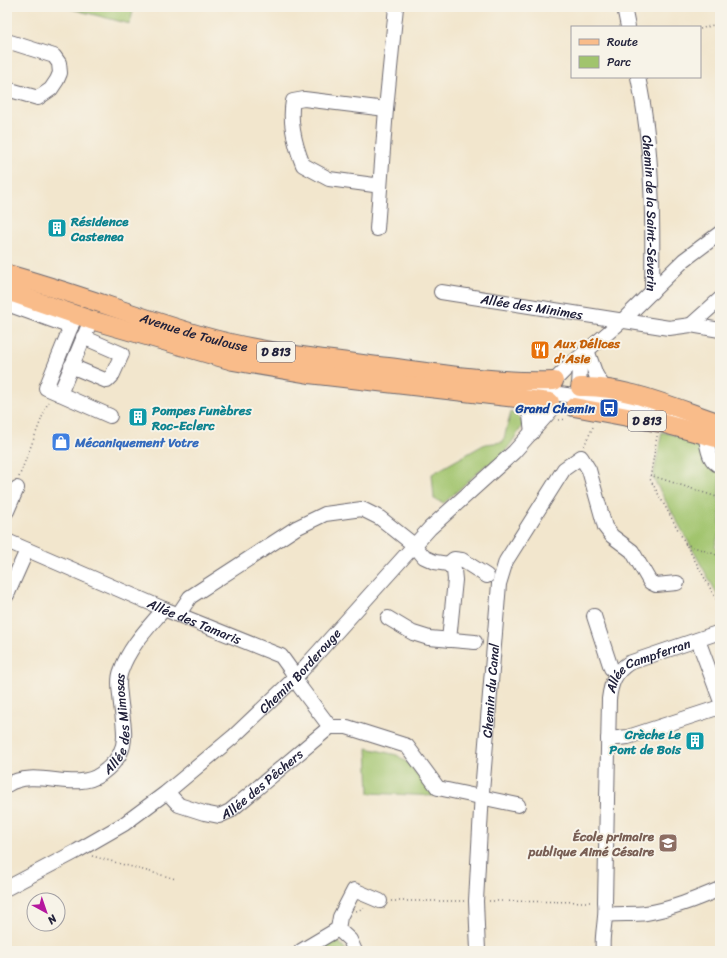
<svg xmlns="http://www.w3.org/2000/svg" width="727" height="958" viewBox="0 0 727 958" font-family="Sriracha,sans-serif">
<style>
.green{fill:#a1c46d;stroke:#627354}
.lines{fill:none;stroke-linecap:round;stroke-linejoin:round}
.minor-casing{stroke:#6b676e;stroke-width:16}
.major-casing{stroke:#6b676e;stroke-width:20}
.path{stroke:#6b676e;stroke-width:1.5;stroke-dasharray:1 3;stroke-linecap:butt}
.minor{stroke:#fff;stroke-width:14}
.major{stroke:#f9bc8a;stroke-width:18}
.labels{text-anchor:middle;stroke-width:4;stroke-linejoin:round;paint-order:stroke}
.shield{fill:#f7f3e8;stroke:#62616f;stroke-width:1}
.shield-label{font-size:12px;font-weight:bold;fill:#22223b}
.street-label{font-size:13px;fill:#22223b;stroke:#f7f3e8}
.culture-label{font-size:13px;font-weight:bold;fill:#0d838f;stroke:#f7f3e8;text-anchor:start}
.food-label{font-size:13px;font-weight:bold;fill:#c56008;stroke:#f7f3e8;text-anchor:start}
.transit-label{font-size:13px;font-weight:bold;fill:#164399;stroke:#f7f3e8;text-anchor:end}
.shop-label{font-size:13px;font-weight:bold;fill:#366cbe;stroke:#f7f3e8;text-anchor:start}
.education-label{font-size:13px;font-weight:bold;fill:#785e54;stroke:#f7f3e8;text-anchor:end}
</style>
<rect width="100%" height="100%" fill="#f7f3e8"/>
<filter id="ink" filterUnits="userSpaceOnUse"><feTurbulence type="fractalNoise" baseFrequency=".025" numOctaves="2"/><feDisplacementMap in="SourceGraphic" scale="8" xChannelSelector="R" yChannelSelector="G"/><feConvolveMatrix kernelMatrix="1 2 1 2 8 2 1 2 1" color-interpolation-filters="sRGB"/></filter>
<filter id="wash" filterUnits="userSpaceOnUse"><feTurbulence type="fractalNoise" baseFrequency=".012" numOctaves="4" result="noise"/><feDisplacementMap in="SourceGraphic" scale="16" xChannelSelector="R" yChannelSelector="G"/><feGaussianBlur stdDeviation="0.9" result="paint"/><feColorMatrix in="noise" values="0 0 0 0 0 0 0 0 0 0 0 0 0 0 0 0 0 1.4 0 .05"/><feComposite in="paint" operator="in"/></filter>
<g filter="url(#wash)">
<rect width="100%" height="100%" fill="#f2e6cd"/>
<path class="green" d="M64,7H134L130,24Z
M511,412L519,417L523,425C514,438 503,461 486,465L444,503L434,499L432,474L485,444L503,442Z
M662,432L700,441L720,473L718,499L720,503V530L715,547L720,549V599L653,478Z
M367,748L397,755L409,764L434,796L369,793Z
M331,940L339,942L347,951H315Z"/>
</g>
<g filter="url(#ink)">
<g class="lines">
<defs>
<g id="minor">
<path d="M624,7L628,27"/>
<path d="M7,41L54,56L59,63L60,73L57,80L51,89L38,98L7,89"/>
<path id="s1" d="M638,77C653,147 653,221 652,292"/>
<path d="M380,184L374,185L329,179L303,165C295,145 289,122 293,101L304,99L386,109"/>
<path d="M377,229L386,109L396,7"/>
<path id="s2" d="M441,292L669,328L691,325L720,330"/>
<path d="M7,304L71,327"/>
<path d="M76,314L46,388L60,394L91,320"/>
<path d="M691,325L720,299"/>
<path d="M587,350L596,375L604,388"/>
<path d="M71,366L107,381L112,376L122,354L83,337"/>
<path d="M556,379L570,365L623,320L684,260L720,233"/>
<path d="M579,386L580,367L586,352"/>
<path d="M512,389C573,394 634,404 692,422"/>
<path d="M60,394L110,416"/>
<path d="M520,399L530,415L532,433"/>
<path d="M705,435C708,447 708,461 720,466"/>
<path d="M7,511L17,488"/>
<path id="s3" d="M7,541L164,609L281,656L291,670L300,687L330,727H347L407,746L438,788L518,805"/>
<path d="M448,564L454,559L462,560L487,576"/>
<path d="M7,595L27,550"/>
<path d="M178,615L190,597L296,528L325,514L362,509L380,518L414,545L424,557L435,562L448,564L454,570L455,580L449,640"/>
<path d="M594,616L611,668L617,674"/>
<path d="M388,618L413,633L429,638L475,642"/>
<path d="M698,640L720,699"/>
<path d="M608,739L628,737L720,707"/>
<path id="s4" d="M7,785C36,767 75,793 101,774C134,750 123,731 120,695C119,688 118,678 121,671C129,647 148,628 164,609"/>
<path id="s5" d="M167,792L179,805L204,813L219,816L230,811L330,727"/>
<path id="s6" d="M7,888L77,851L124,824L167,792L233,737L295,678L430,528L514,452L554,407"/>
<path d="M606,915C620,913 633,915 646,913C672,909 696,899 720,889"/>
<path d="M338,929L340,917L354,890L380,901"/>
<path d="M301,951L338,929L350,940L355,951"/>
<path id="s7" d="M478,951L476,901L482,792L499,584L506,561L564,469L581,457L589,470L605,527L612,536L632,551L650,582L656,585L677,583"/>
<path id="s8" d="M603,951C601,934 607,919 605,902L609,699C611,683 615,672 629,663L720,632"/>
</g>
<g id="major">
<path id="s9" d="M7,274C73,292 137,317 203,336C263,353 326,359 388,367C443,374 499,383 554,381"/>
<path d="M7,291L91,320L233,361L309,374L550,402"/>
<path d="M580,387C625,385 677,409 720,423"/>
<path d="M574,407L665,424L720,439"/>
</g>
</defs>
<use href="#minor" class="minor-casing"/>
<use href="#major" class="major-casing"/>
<path class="path" d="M700,29L720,23
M559,420L567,419
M657,436L650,479L720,606
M584,446L593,427V424
M650,475L720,498
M19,477L48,402
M685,544L720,556
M92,856L176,879
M391,901H465
M489,901L593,902
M356,911L364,908"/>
<use href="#minor" class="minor"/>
<use href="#major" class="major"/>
</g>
</g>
<defs>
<symbol id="building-square" viewBox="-11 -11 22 22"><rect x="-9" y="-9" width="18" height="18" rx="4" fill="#0f9aa8" stroke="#f7f3e8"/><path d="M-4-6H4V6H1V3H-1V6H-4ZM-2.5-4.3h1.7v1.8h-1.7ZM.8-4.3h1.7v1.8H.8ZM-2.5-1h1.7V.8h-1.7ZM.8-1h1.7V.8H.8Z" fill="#fff"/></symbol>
<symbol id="restaurant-square" viewBox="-11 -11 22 22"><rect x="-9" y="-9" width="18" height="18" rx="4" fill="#e8710a" stroke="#f7f3e8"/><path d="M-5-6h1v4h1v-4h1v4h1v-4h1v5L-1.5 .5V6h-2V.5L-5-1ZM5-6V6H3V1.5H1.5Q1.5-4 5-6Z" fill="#fff"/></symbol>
<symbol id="bus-square" viewBox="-11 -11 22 22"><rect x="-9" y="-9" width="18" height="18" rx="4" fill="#1a4fb4" stroke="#f7f3e8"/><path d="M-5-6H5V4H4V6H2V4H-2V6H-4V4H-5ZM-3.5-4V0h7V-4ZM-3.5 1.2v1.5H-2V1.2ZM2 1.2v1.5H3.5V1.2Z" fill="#fff"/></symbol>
<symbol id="shop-square" viewBox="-11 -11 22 22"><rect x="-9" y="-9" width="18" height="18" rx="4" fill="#3f7fe0" stroke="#f7f3e8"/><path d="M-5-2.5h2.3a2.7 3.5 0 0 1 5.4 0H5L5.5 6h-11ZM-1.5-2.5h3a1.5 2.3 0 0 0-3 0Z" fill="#fff"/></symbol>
<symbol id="school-square" viewBox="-11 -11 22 22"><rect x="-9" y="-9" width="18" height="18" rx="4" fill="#8d6e63" stroke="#f7f3e8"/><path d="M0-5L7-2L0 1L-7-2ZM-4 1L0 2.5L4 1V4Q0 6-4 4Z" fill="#fff"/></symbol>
</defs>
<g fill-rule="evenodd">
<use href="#building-square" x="46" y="217" width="22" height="22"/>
<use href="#restaurant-square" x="529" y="339" width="22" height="22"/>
<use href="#bus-square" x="598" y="397" width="22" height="22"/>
<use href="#building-square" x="127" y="406" width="22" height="22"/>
<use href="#shop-square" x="50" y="431" width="22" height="22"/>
<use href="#building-square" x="684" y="730" width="22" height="22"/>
<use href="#school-square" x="657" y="832" width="22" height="22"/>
</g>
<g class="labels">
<g class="shield">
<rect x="257" y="342" width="38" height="20" rx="3"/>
<rect x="628" y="411" width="38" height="20" rx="3"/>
</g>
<g class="shield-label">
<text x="276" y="356">D 813</text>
<text x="647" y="425">D 813</text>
</g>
<g class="street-label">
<text dy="5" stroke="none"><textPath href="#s1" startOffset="137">Chemin de la Saint-Séverin</textPath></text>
<text dy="5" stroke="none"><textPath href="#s2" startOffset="92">Allée des Minimes</textPath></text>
<text dy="5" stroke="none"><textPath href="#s9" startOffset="196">Avenue de Toulouse</textPath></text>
<text dy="5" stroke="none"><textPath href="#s3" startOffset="204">Allée des Tamaris</textPath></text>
<text dy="5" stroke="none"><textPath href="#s8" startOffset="309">Allée Campferran</textPath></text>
<text dy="5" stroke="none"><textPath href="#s6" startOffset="367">Chemin Borderouge</textPath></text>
<text dy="5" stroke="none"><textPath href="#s7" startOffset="261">Chemin du Canal</textPath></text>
<text dy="5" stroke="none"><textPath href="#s4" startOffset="154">Allée des Mimosas</textPath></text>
<text dy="5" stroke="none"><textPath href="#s5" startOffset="113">Allée des Pêchers</textPath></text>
</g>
<g class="culture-label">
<text x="71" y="226">Résidence<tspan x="71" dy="15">Castenea</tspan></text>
<text x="152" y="415">Pompes Funèbres<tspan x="152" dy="15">Roc-Eclerc</tspan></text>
<text x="681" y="739" text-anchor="end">Crèche Le<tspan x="681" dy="15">Pont de Bois</tspan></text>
</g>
<g class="food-label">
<text x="554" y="348">Aux Délices<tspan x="554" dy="15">d'Asie</tspan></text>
</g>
<g class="transit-label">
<text x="595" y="413">Grand Chemin</text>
</g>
<g class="shop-label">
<text x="75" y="447">Mécaniquement Votre</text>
</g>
<g class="education-label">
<text x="654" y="841">École primaire<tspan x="654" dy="15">publique Aimé Césaire</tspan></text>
</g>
</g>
<rect width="727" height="958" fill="none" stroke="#f7f3e8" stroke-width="24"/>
<rect x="571" y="26" width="130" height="52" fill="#f7f3e8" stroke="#a29fa3"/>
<rect x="579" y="39" width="20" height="6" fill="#f9bc8a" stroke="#a29fa3"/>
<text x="607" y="46" font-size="12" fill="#22223b">Route</text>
<rect x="579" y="56" width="20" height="12" fill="#a1c46d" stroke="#a29fa3"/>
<text x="607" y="66" font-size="12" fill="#22223b">Parc</text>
<g transform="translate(46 912) rotate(140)"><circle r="19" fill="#f7f3e8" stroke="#a29fa3"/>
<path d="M0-3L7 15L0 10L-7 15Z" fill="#b5179e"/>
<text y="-6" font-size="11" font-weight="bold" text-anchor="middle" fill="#22223b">N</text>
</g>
</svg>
